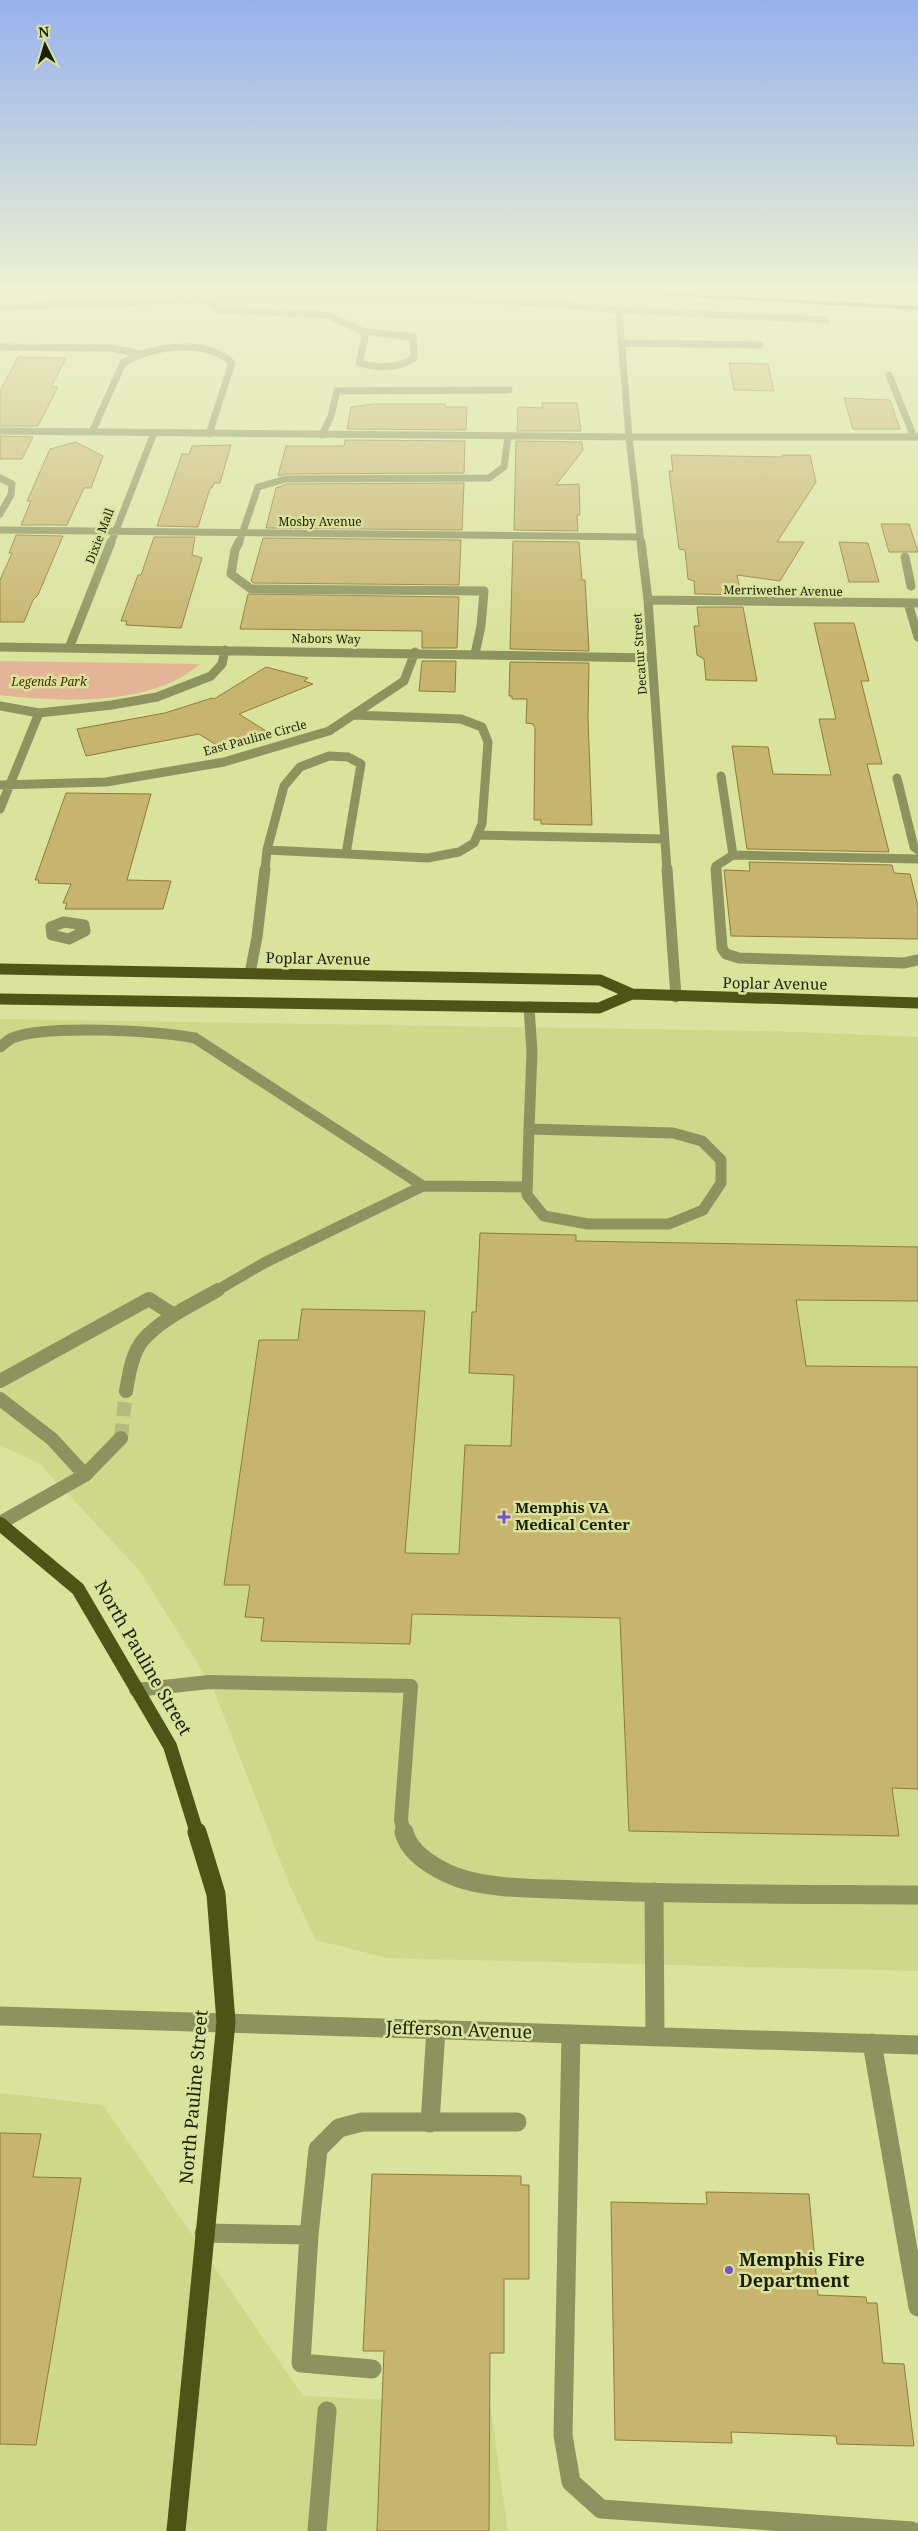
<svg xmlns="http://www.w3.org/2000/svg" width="918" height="2531" viewBox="0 0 918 2531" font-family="'Noto Serif',serif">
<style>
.built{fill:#cdd88a}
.green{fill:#e3b596}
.building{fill:#c7b46f;stroke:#8e7c37}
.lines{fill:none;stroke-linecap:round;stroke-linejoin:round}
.minor-tunnel{stroke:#b3bc7d;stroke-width:14;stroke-dasharray:14 8;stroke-linecap:butt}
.minor-far4{stroke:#8c935e;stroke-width:7}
.minor-far3{stroke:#8c935e;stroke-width:9}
.minor-far2{stroke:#8c935e;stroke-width:11}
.minor-far1{stroke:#8c935e;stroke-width:14}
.minor{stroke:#8c935e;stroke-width:19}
.major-far2{stroke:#4e5416;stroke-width:11}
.major-far1{stroke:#4e5416;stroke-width:14}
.major{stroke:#4e5416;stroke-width:19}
.highway{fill:#393d10;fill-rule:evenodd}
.poi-dot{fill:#774fc8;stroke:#d9e39c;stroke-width:2}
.labels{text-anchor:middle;stroke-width:5;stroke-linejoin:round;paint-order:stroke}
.far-street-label{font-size:12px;fill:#1c1e03;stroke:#d9e39c}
.far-park-label{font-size:12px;font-style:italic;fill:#532600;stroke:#d9e39c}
.street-label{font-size:15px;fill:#1c1e03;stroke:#d9e39c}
.poi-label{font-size:15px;font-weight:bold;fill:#1c1e03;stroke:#d9e39c;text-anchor:start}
.near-street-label{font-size:18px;fill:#1c1e03;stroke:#d9e39c}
.near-poi-label{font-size:18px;font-weight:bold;fill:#1c1e03;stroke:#d9e39c;text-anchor:start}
</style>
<rect width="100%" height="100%" fill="#d9e39c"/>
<path class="built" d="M0,1019L770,1031L918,1037V1971L387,1958L316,1940L290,1886L213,1688L139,1570L40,1464L0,1445Z
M0,2093L103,2105L303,2396L490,2404L508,2531H0Z"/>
<path class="green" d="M0,661L200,664C151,707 60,702 0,695Z"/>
<path class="building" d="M18,357L66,358L51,387H58L38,426H0V391Z
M729,363L768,364L774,391L734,390Z
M844,398L890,400L900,429H853Z
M542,403H577L581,431H517L518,407L542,408Z
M373,404H445V407H467L466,430L347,429L351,407Z
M0,436L33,437L22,459H0Z
M345,440L465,441L464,473L286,474L278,476L286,446H344Z
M516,441L582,442L583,450L556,485L579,484L580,515H577L578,531L514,530Z
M76,442L103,456L91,488H84L67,525H21L31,501H27L50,449Z
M231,445L220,483H214L212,488H210L198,527L157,526L182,454H189L192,446Z
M671,455L783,457L782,455H810L816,482L777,542H804L780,581L737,575L741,595L695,594L694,581L688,579L685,550L679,549L669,471H673Z
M464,483L462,530L266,528L276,488L287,484Z
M881,524H909L918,552H889Z
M16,535L63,536L38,595L33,600L24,622H0V580L12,553H9Z
M154,537H195L192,555L202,558L181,628L126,625L127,621H121L138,575H141Z
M263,538L461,540L459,585L253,583L251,581Z
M513,541L579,542L582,580H585L589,651L510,649Z
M839,542L868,543L879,582H849Z
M248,594L459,597L457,648H422V631L240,629Z
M697,607H743L757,681L706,680L704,659L697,655L694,626H699Z
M814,623H854L869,681H861L882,764H867L889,852L747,849L732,746L768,747L773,774L831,775L819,719H836Z
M422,661H456L455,692L419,691Z
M510,662L589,663L588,718L592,825L541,824V820H534L535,728L533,724L526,723L527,699H512V696H509Z
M266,667L308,678L304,681L313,684L239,714L274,736L226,751L199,734L86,756L77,729L165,713L212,698L214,699Z
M66,793L151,794L127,880L171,881L163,909H65L67,903H63L71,884L38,883L39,880H35Z
M749,862L892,865L894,873L910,874L918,906V939L731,936L724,870L750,871Z
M480,1233L576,1235V1241L918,1247V1301L796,1300L806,1366L918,1367V1789L892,1788L899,1836L629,1831L620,1618L412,1614L410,1644L261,1641L264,1618L245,1617L250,1585H224L259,1340H298L302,1309L425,1311L405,1553L459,1554L465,1445L511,1446L514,1375L469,1373L472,1312H476Z
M0,2133L41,2134L33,2177L81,2178L36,2445L0,2444Z
M372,2174L521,2176V2185H529V2279H504V2353H490L489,2531H377L384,2351H363Z
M706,2192L809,2194L818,2295L866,2297L867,2303H877L883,2363L904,2364L914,2446L837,2444L836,2436L731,2432L732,2443L615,2440L611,2202L707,2204Z"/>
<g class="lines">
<path class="minor-tunnel" d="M121,1438L126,1391"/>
<path class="minor-far4" d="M203,299L219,310L326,315L363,331
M0,307L232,299L406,298L542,303L619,310L827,320
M619,310L629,437L641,543
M363,331L413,337L414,358C398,369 377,368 359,363L365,338Z
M621,343L760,345
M0,347L111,348L141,354
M889,375L914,437
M0,431L629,437H918
M92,432L123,363C152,346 206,338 232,363L209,434
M322,435L331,416L337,391L509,390
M0,478L12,484L11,495L0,514
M0,530L640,537
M111,543L154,433
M239,543L258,487L286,479L489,478L504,467L508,436"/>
<path class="minor-far3" d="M239,542L235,550L231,574L251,589L484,591L481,626L475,654
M641,542L648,600L667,870
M905,557L911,586
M648,600L918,603
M908,603L918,637
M0,647L652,658
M69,648L111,542
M0,706L39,713L112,705L157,697L211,676L222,664L225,650
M721,776L733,855
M897,778L914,847L918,850
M0,785L106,782L224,762L329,731L404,681L415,652
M0,809L39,713
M478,835L665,839
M267,850L284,786L300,767L329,756L348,757L361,764L346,854
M265,870L267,850L428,858L459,852L474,843L482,824L488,742L482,727L461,719L353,715
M716,870V866L733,855L918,859"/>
<path class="minor-far2" d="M667,869L676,997
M716,869L722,948L726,954L739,958L904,963L918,960
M64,922L84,925L85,931L69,939L52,935L51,927Z
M250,973L257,937L265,869
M529,1007L532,1052L529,1129
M0,1047C4,1044 8,1040 12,1038C46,1024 158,1031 195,1038L423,1186L526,1187
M529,1129L673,1133L702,1141L721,1160V1183L703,1210L669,1224H588L544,1216L527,1195Z
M216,1291L264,1263L423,1186"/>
<path class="minor-far1" d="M0,1381L149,1299L174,1315
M126,1391C129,1374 132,1353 143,1340C162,1318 194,1304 218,1290
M0,1399L52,1439L85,1475
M0,1523L85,1475L121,1438
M136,1690L209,1682L411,1686L401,1820L404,1833"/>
<path class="minor" d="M404,1832C409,1854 436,1869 456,1877C492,1890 539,1888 577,1890C690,1895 804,1894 918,1895
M654,1892L655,2036
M0,2016L918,2045
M571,2034L563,2435L571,2482L601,2509L912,2531
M872,2043L918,2307
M430,2123L436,2029
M204,2233L309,2235L318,2149L339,2128L362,2122H517
M309,2235L301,2363L372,2369
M317,2531L327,2411"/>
<path class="major-far2" d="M0,969L600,980L632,994L918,1003
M0,999L599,1008L632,994"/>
<path class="major-far1" d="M0,1524L78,1589L170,1746L197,1833"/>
<path class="major" d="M176,2531L226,2022L216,1894L197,1832"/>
<path class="highway" d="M575,289H609L918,306V310L579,291Z
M764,289H846L842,291L767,292Z"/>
</g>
<linearGradient id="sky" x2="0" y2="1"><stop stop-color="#97b1ee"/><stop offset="0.45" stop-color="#eef2d2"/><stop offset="1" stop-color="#eef2d2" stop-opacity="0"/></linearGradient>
<rect width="918" height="643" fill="url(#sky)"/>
<g class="poi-dot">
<path d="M501.5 1509.5h5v5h5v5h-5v5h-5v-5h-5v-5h5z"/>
<circle cx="729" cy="2270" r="5"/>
</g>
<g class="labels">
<g class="far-street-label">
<text x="320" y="526">Mosby Avenue</text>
<text transform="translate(100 536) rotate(-69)" y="4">Dixie Mall</text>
<text transform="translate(783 591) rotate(1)" y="4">Merriwether Avenue</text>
<text transform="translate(326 639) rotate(1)" y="4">Nabors Way</text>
<text transform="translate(640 654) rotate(-94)" y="4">Decatur Street</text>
<text transform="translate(255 738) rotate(-15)" y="4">East Pauline Circle</text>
</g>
<g class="far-park-label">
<text x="49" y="686">Legends Park</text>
</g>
<g class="street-label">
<text transform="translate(318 959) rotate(1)" y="5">Poplar Avenue</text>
<text transform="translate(775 984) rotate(1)" y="5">Poplar Avenue</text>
</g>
<g class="poi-label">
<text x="515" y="1513">Memphis VA<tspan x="515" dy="17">Medical Center</tspan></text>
</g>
<g class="near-street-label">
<text transform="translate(143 1658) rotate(60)" y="6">North Pauline Street</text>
<text transform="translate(459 2030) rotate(2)" y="6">Jefferson Avenue</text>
<text transform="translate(194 2097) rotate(-85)" y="6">North Pauline Street</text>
</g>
<g class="near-poi-label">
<text x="739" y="2266">Memphis Fire<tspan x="739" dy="21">Department</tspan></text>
</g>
</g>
<g transform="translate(45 45) rotate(355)" stroke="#d9e39c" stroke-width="4" paint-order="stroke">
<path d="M0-4L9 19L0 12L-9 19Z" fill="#1c1e03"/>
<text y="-8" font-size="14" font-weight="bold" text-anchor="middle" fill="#1c1e03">N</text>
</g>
</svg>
